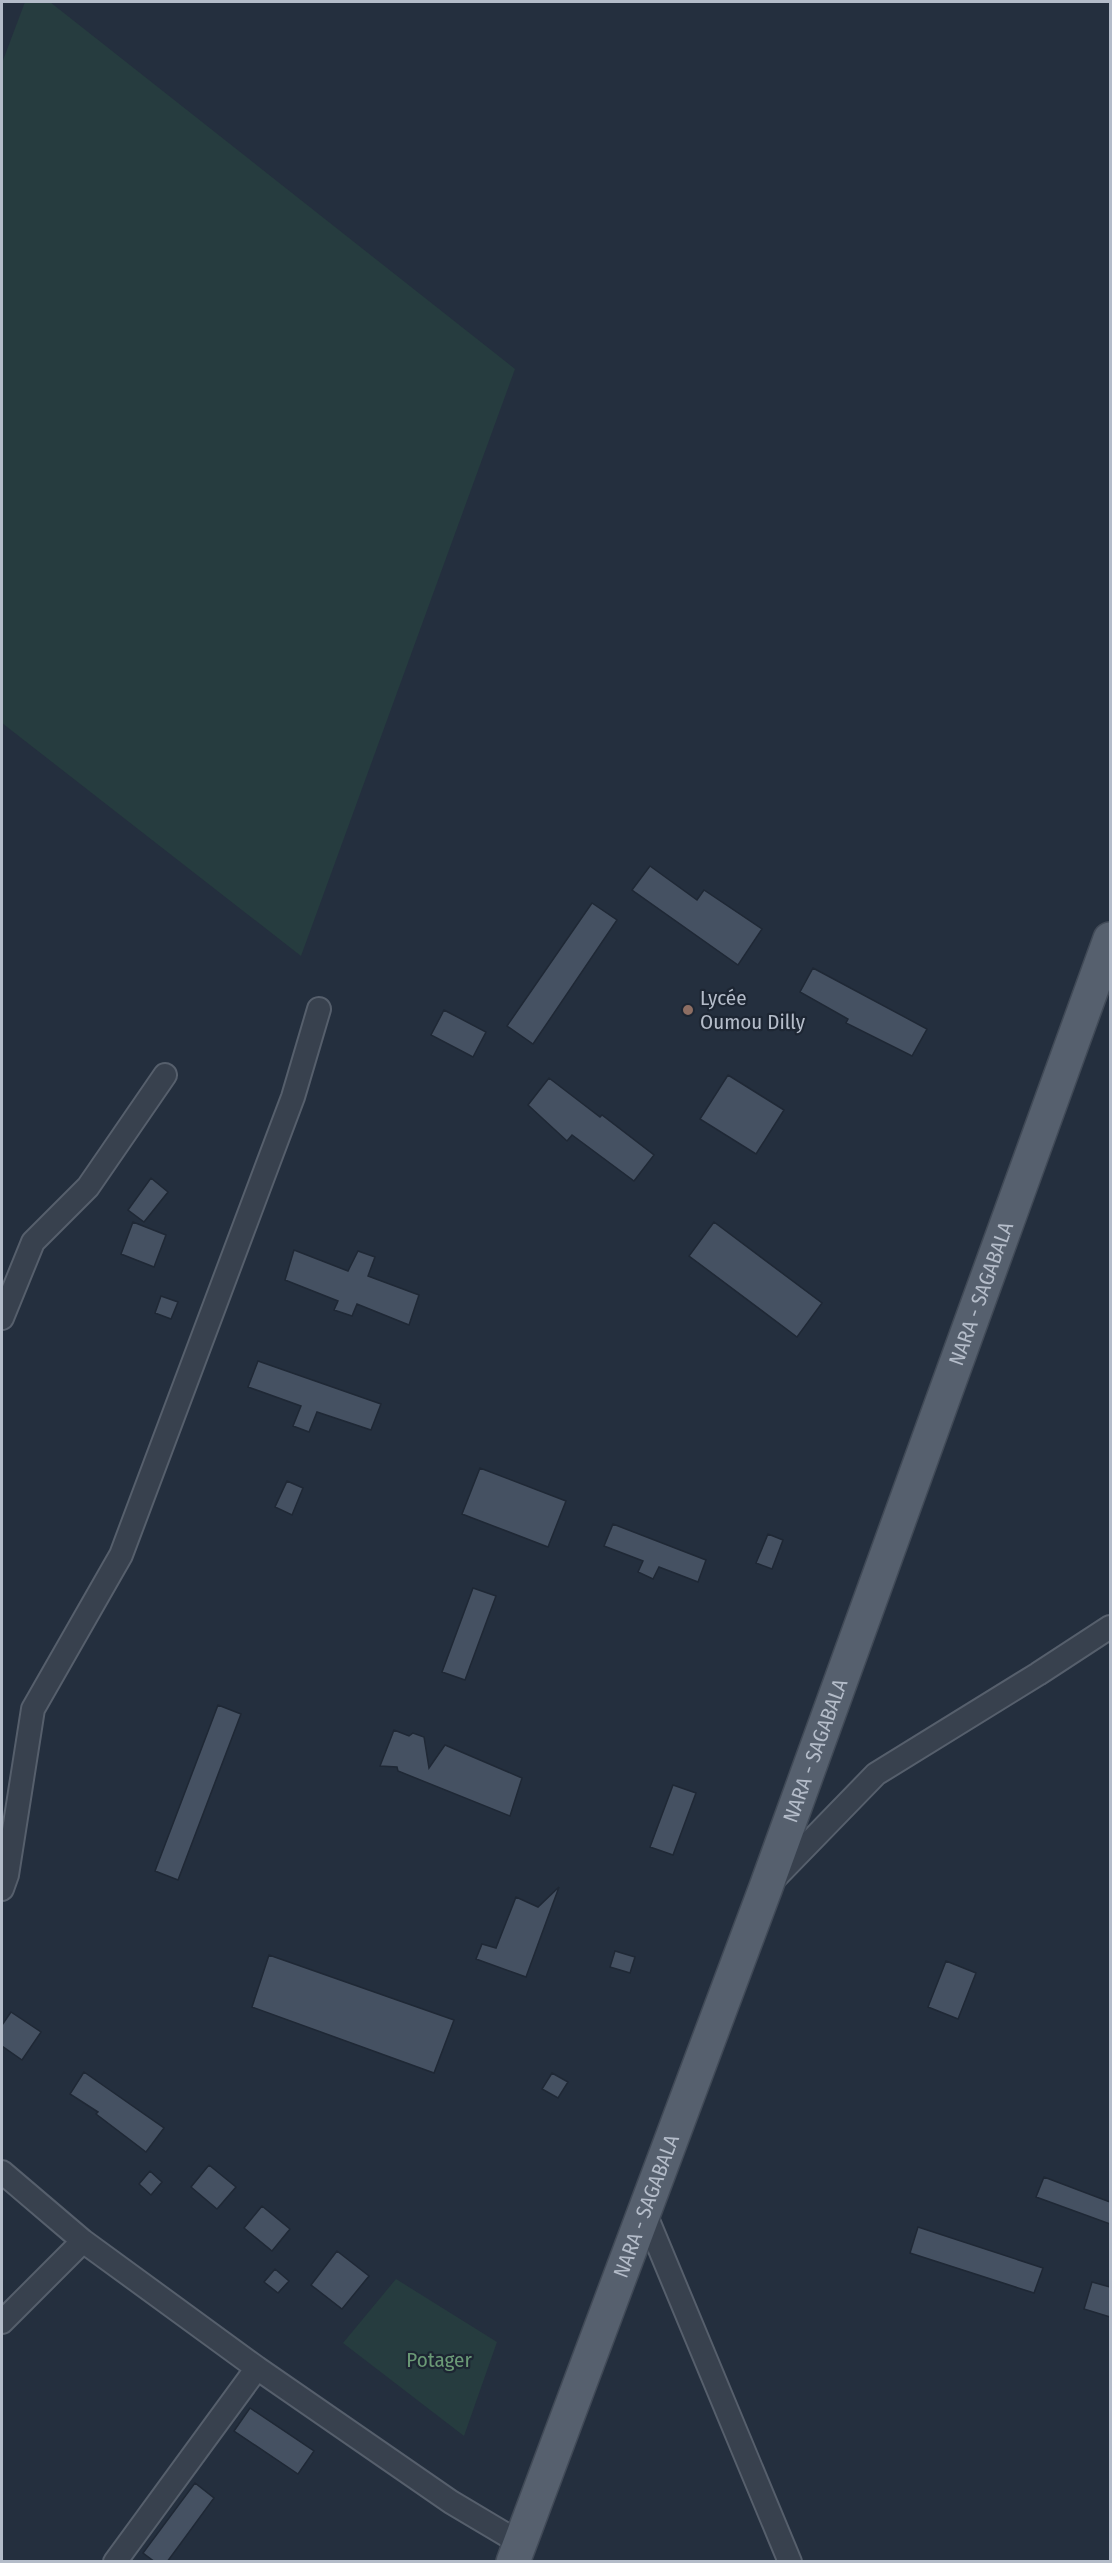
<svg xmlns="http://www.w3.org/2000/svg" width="1112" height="2563" viewBox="0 0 1112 2563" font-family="'Fira Sans Condensed',sans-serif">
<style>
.green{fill:#263c3f}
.building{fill:#455162;stroke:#1f2835;stroke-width:1.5}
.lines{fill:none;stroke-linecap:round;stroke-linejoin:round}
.minor-casing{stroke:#565f6c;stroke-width:26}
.primary-casing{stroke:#414a57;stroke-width:36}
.minor{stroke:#38414e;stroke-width:22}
.primary{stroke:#56606e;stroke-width:33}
.education-dot{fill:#8d6e63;stroke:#1d2633;stroke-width:2}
.labels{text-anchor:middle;stroke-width:4.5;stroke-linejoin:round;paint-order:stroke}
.poi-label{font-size:21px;fill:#b4bcc9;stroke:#1d2633;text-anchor:start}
.street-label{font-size:21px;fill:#b4bcc9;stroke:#1d2633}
.park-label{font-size:21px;fill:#6b9a76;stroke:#1d2633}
</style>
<rect width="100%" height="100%" fill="#242f3e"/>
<path class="green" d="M25,2H50L515,369L301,956L2,723V63Z
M396,2279L497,2342L464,2436L343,2343Z"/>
<path class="building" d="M650,866L697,900L704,890L762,929L738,965L632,890Z
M592,903L617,920L533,1044L507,1026Z
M813,968L927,1029L912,1056L846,1023L848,1019L800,992Z
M444,1010L486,1032L473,1057L431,1035Z
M728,1075L784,1110L756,1154L700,1119Z
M549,1078L600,1117L602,1115L654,1155L634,1181L572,1135L567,1141L528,1105Z
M151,1178L168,1192L144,1222L128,1210Z
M133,1222L166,1235L154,1267L121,1254Z
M714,1222L822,1303L797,1337L689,1256Z
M294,1250L348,1271L358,1251L375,1257L368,1276L419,1295L409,1325L357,1304L352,1316L334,1310L338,1301L285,1280Z
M161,1296L178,1302L171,1319L155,1313Z
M258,1361L381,1404L371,1430L317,1412L309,1432L293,1426L301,1406L248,1387Z
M480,1468L566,1501L548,1547L462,1514Z
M287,1481L303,1488L292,1515L275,1507Z
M613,1524L706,1560L698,1582L659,1567L653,1579L638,1572L643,1561L604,1546Z
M768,1534L783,1540L772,1569L756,1563Z
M473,1588L496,1596L465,1680L442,1672Z
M218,1705L241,1714L178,1880L155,1871Z
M394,1730L409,1736L413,1733L424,1737L429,1768L445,1745L522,1778L510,1816L398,1771L397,1767L380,1766Z
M673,1785L696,1793L673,1855L650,1847Z
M559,1887L526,1977L476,1959L482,1944L496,1948L516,1897L538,1907Z
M615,1951L635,1957L630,1973L610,1967Z
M269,1955L454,2020L434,2073L252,2007Z
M946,1961L976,1973L958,2019L928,2007Z
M11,2012L41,2032L22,2060L2,2046V2025Z
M84,2072L164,2128L146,2152L96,2114L98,2112L70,2094Z
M552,2073L568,2082L558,2098L542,2089Z
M209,2165L236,2187L217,2209L191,2187Z
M150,2171L162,2182L151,2195L139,2184Z
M1044,2177L1110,2202V2224L1036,2197Z
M262,2206L290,2229L272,2251L244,2228Z
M918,2227L1043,2268L1034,2293L910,2253Z
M337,2251L369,2276L342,2309L311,2285Z
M275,2269L289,2281L278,2293L264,2282Z
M1092,2282L1110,2287V2317L1084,2309Z
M250,2408L314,2451L298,2474L234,2431Z
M195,2483L214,2498L167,2562H155L143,2553Z"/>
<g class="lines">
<defs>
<path id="minor" d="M2,1318L33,1242L88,1187L165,1075
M773,1880L876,1774L1038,1674L1110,1627
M2,1889L7,1875L33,1709L121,1555L293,1097L319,1009
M2,2172L83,2241L257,2368L451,2502L520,2543
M644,2211L790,2562
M2,2322L83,2241
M115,2562L257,2368"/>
<g id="primary">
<path id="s1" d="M513,2562L766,1887L1110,939"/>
</g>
</defs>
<use href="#minor" class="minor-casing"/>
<use href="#primary" class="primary-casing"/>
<use href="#minor" class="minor"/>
<use href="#primary" class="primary"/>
</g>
<circle class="education-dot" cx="688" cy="1010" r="6"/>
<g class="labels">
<g class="poi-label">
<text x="700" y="1005">Lycée<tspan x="700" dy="24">Oumou Dilly</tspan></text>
</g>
<g class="street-label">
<text dy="7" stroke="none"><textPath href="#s1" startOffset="1352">NARA - SAGABALA</textPath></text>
<text dy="7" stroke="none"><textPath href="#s1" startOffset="866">NARA - SAGABALA</textPath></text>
<text dy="7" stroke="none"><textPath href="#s1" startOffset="380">NARA - SAGABALA</textPath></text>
</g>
<g class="park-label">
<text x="439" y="2367">Potager</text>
</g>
</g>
<rect width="1112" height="2563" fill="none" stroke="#b4bcc9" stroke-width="6"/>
</svg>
